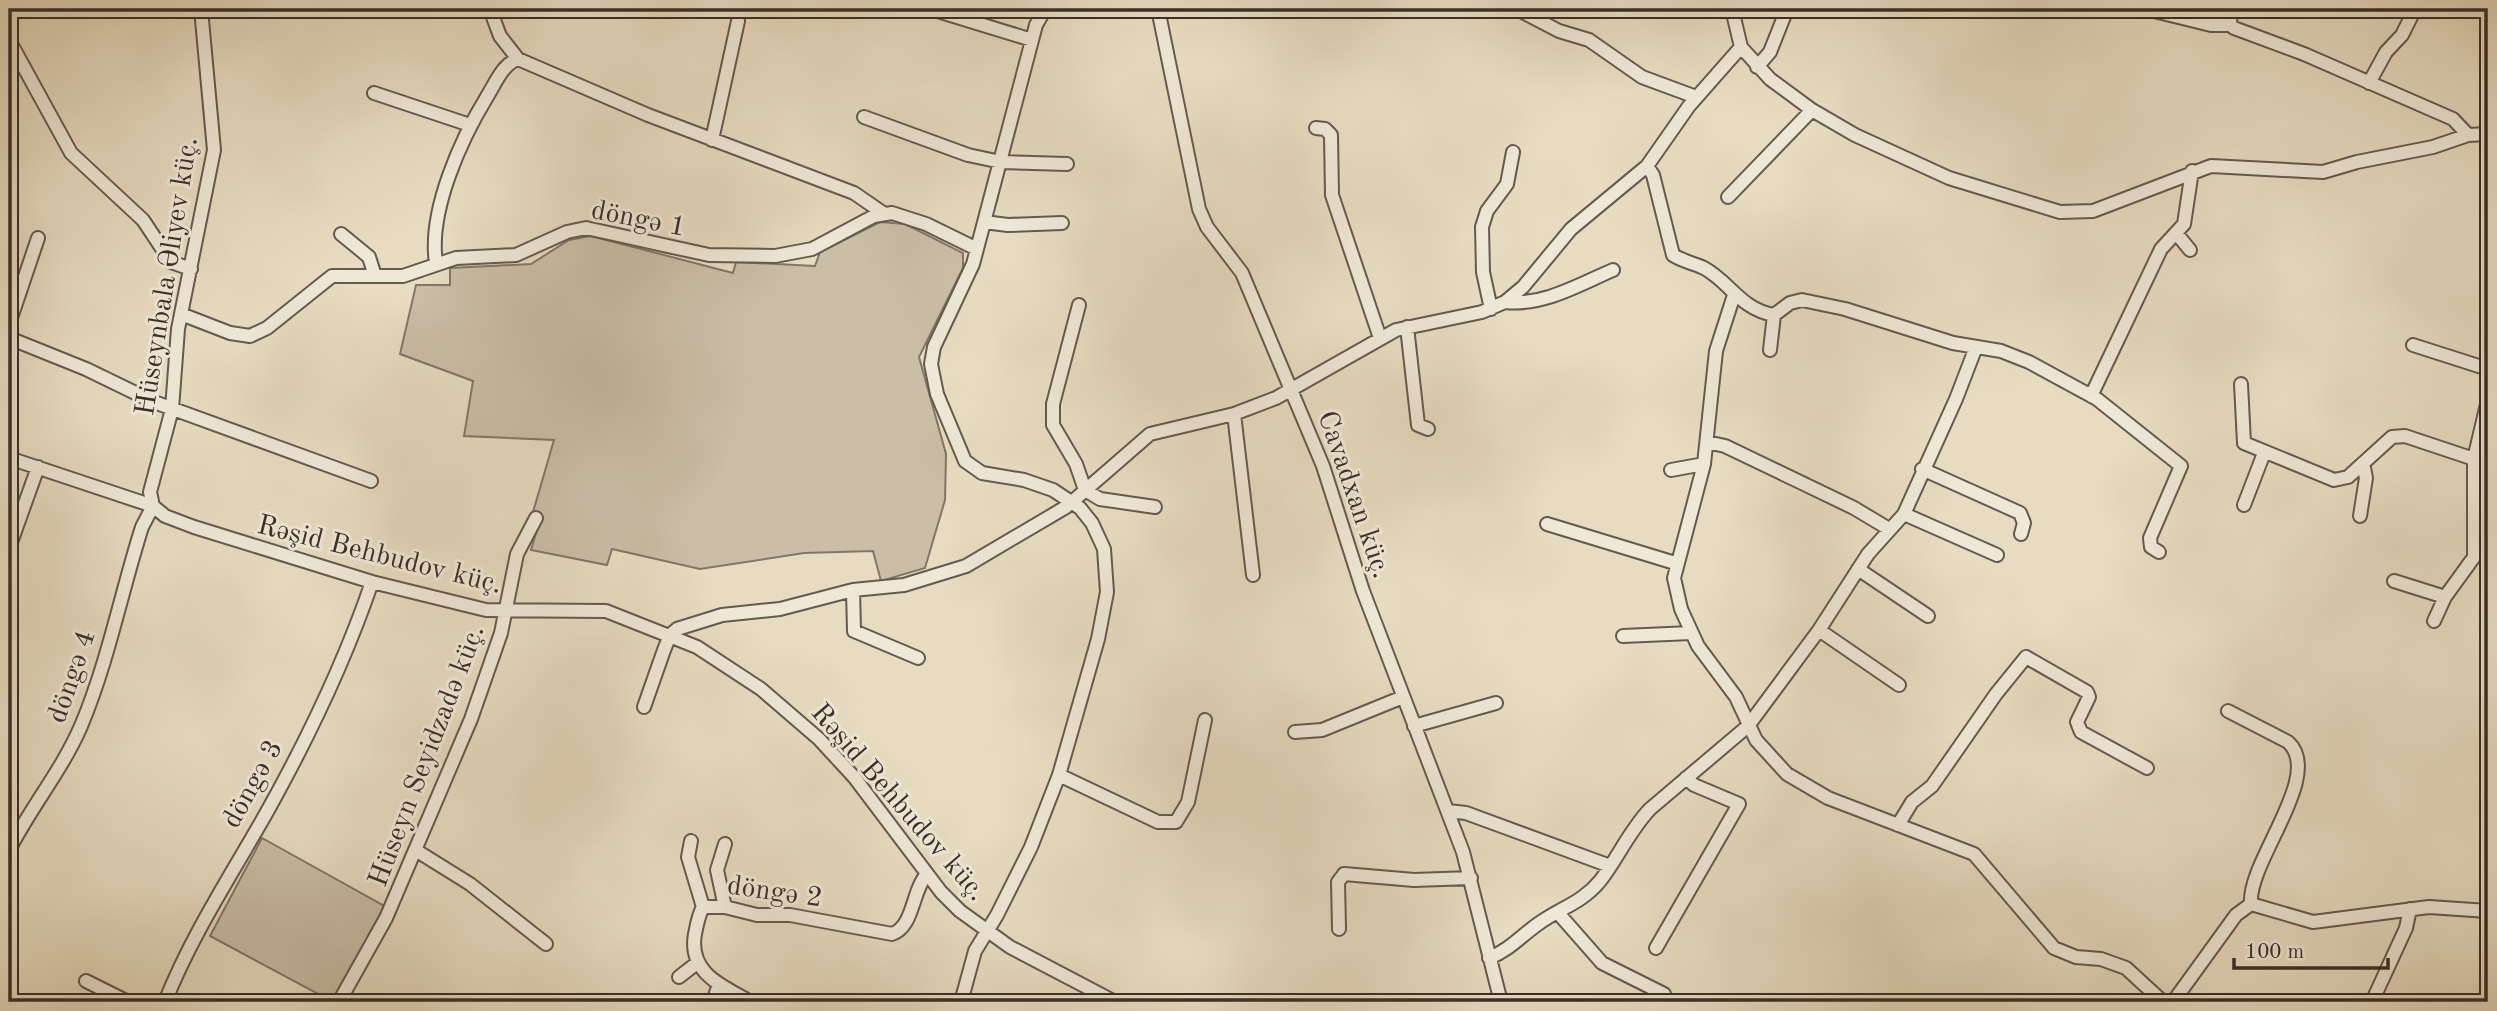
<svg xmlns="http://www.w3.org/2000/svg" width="2497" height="1011" viewBox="0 0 2497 1011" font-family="'Old Standard TT',serif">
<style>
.green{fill:#cabea7;stroke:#827668;stroke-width:2}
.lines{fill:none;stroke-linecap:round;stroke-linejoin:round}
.minor-casing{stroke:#655a4f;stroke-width:16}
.minor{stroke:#efe8d7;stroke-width:12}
.labels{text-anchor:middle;stroke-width:6;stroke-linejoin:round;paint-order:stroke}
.street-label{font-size:28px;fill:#3a2e29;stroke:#efe8d7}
</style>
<rect width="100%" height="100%" fill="#e7dcc1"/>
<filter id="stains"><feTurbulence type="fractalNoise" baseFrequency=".00286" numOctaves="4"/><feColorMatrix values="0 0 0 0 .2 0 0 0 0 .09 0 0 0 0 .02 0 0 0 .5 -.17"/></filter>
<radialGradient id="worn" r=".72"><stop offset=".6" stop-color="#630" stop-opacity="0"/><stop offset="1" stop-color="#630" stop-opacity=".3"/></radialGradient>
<path class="green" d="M880,222L905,224L963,253V268L919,357L946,454L945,500L925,568L881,581L873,551L804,553L700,569L612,549L607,565L531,550L541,516L533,512L554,440L464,436L473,381L400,354L416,285H450V268L531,264L569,240L591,236L733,273L736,262L815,266L820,252Z
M262,838L386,907L333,1002L210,936Z"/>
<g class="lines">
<defs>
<path id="minor" d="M490,9L500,36L518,59
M931,9L1032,40
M1158,9L1199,209L1207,227L1242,273L1323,466L1363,591L1463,852L1501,1002
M1517,9L1559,31L1589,40L1642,77L1696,97
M1732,9L1741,47L1770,79L1812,110L1855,135L1949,178L2060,212L2093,211L2211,166L2323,172L2357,162L2433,147L2468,135L2488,134
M2146,9L2211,25H2230
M2231,9L2230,25L2234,28L2304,54L2453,119L2468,135
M9,40L71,153L143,220L171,262L191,269
M1757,67L1770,52L1787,9
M2369,83L2386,52L2402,35L2415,9
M374,93L470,125
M864,117L968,155L1001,162L1067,164
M1316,128L1325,129L1331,135L1332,195L1380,338
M712,140L738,21
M1647,166L1653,175L1673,255C1682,261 1693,263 1704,268C1730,282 1740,309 1774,315L1790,303L1802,300L1845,309L1953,343L2001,351L2029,362L2097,399L2181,466L2150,538L2151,547L2159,552
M1728,197L1812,110
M984,222L1008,225L1062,223
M2176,233L2190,250
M341,234L369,257L375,276
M436,263C428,211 461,139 488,95C496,82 503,64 518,59L648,115L854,193L883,213
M1734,295L1716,351L1704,464L1674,578L1681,609L1698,646L1736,697L1756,740L1787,774L1828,798L1974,854L2054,948L2076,957L2101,959L2126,968L2163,1002
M1505,302C1544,306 1578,285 1613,270
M1079,305L1053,404V425L1076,464L1085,490L1100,499L1155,507
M1491,309L1483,272L1482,227L1487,211L1507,184L1513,152
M181,314L230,333L250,336L267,328L332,276H403L456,258L516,255L567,232L586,228L709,255L775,256L812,249L874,216L892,213L926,224L977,249
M9,324L38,238
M1407,327L1418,425L1428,429
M9,338L86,369L154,402L371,481
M2413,345L2488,369
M1770,350L1774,315
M2241,384L2244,443L2334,480L2348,477L2392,437L2405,436L2474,459
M2091,396L2161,249L2184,224L2192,171
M1234,414L1253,575
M1707,442L1725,446L1854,508L1889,529
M9,458L153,506L165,516L194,527L372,582L486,610L606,611L697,647L761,689L819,739L854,777L941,892L960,911L1010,947L1115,1002
M1922,469L2020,513L2024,523L2021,534
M1671,470L1704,464
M2244,505L2264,453
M153,506L150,492L172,409L178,329L214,150L201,9
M1904,514L1997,555
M2360,516L2366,478L2363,463
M1547,524L1675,563
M9,548L38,467
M1858,569L1928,616
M2394,581L2445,597
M853,590L854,631L918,658
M2434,621L2445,597L2474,557V459L2488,400
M1819,630L1899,685
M1623,636L1691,633
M644,707L664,650L670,635L677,629L722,615L780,609L853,590L904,585L966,566L1066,507L1150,434L1234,414L1276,398L1396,330L1482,312L1505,302L1523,287L1571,229L1647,166L1689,106L1741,47
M2228,711L2288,742C2325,775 2247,862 2251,904
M1414,726L1496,703
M1295,732L1322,730L1403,697
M1059,775L1158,822H1176L1188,802L1205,720
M1448,811L1466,813L1610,866
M1898,825L1912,802L1932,786L1996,694L2026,657L2087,692L2089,697L2077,722L2081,732L2147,768
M691,841L688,857L703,907
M725,844L717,870L725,907
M9,850C31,807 62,770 81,726C108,662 121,593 142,527L153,506
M417,851L470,884L546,944
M1559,914L1602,963L1664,994
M1339,929L1338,882L1344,874L1414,880L1471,878
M1656,948L1739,804L1694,785L1686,778
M1489,958C1508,951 1521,936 1538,924C1560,908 1582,903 1600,881C1618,858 1629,831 1650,809L1748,726L1819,630L1868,554L1904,514L1956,399L1976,347
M679,977L697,963
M86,981L128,1002
M165,1002C192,934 232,874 268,810C307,740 346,658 372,582
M339,1002L386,918L471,719L501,633L517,554L536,518
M713,1002L719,984
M751,1002C722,986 688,973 695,934C697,925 698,916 703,907H725L757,915H790L892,934C914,927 912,890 927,874
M961,1002L975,951L997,915L1031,847L1059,775L1098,639L1107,592L1104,549L1092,523L1080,508L1053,490L1024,480L982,473L965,461L937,394L931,364L934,347L973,264L1036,25L1045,9
M2173,1002L2236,915L2251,904L2313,922L2429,907L2488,911
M2372,1002L2406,928L2410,909"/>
</defs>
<use href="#minor" class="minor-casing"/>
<use href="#minor" class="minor"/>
</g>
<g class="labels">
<g class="street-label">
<text transform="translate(639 217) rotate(11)" y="10">döngə 1</text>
<text transform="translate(165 276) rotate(-81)" y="10">Hüseynbala Əliyev küç.</text>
<text transform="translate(1356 494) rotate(71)" y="10">Cavadxan küç.</text>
<text transform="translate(380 553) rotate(14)" y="10">Rəşid Behbudov küç.</text>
<text transform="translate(70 676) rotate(-71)" y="10">döngə 4</text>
<text transform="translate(425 755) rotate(-69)" y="10">Hüseyn Seyidzadə küç.</text>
<text transform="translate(251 783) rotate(-61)" y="10">döngə 3</text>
<text transform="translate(900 801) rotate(49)" y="10">Rəşid Behbudov küç.</text>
<text transform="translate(775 890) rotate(8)" y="10">döngə 2</text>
</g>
</g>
<rect width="2497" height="1011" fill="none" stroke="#e7dcc1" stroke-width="35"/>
<rect x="10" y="10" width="2476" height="990" fill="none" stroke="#3a2e29" stroke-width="3.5"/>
<rect x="18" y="18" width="2462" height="976" fill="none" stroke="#3a2e29" stroke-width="2"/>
<path d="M2234 958v10h154v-10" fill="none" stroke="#3a2e29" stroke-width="3.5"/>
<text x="2245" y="958" font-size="21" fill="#3a2e29" stroke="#efe8d7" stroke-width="5" paint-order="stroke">100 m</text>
<rect width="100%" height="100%" filter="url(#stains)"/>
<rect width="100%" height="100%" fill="url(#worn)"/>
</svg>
